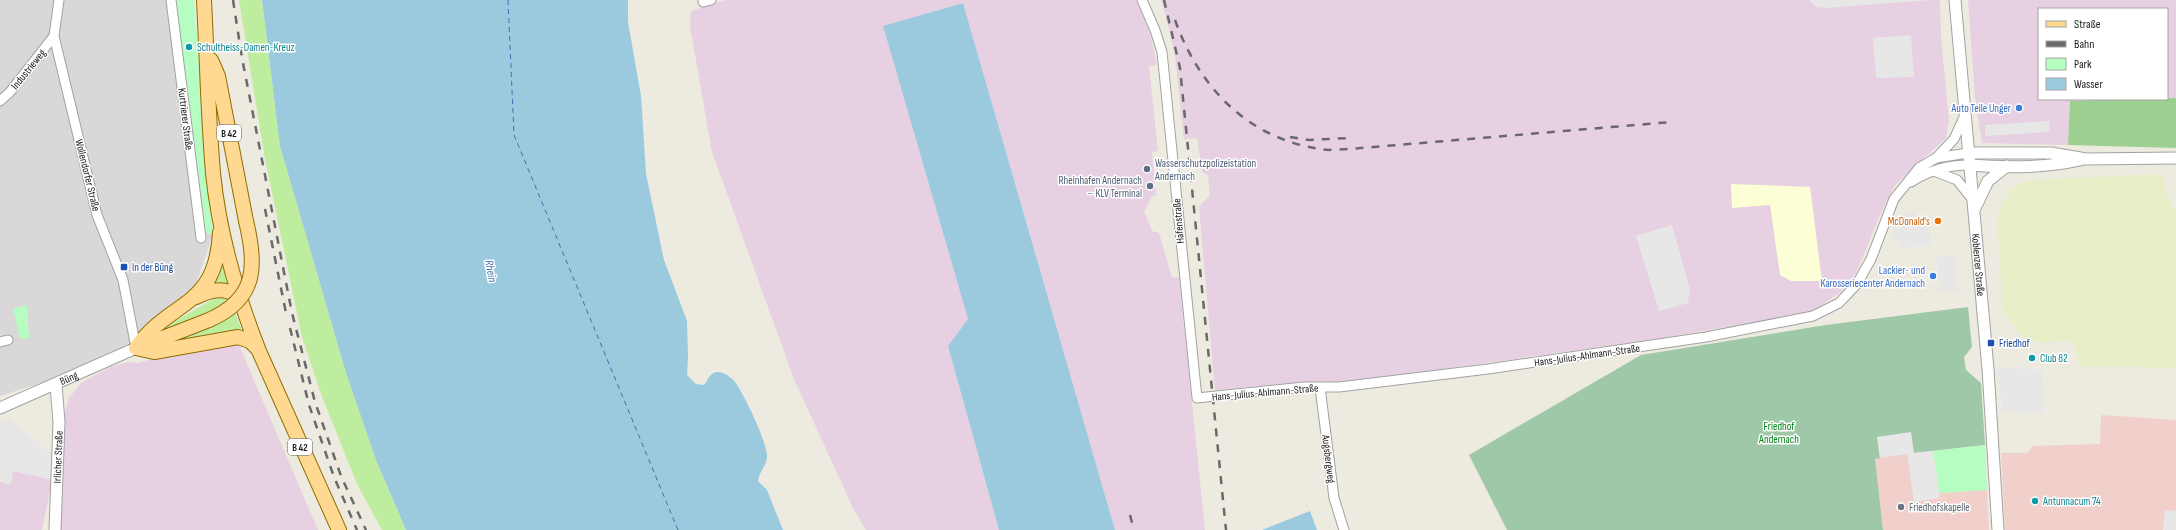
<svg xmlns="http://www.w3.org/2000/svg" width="2176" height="530" viewBox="0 0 2176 530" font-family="'Sofia Sans Condensed',sans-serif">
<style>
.residential{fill:#d9d7d7}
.commercial{fill:#f1d0cc}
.industrial{fill:#e7d0e1}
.education{fill:#fcffd6}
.farmland{fill:#e8efc8}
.grass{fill:#bfed9f}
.forest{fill:#9dd090}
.cemetery{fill:#9ec8a8}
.park{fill:#b6fdc2}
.parking{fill:#e7e7e7}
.water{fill:#9bcadf}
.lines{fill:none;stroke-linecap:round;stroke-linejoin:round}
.ferry{stroke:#416fb0;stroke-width:1;stroke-dasharray:5 4;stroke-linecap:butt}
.minor-casing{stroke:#a2a2a2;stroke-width:11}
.tertiary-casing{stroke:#a2a2a2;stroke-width:13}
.primary-casing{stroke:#916d00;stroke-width:16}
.minor{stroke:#fff;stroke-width:9}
.tertiary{stroke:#fff;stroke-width:11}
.primary{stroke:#ffd992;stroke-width:14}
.rail{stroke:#696969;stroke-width:2.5;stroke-dasharray:8 8;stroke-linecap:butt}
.primary-bridge-casing{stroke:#916d00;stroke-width:16;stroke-linecap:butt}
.primary-bridge{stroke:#ffd992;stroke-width:14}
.culture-dot{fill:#0f9aa8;stroke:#fff;stroke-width:1.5}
.shop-dot{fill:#3f7fe0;stroke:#fff;stroke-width:1.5}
.service-dot{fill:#5c6f8a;stroke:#fff;stroke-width:1.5}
.food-dot{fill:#e8710a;stroke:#fff;stroke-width:1.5}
.transit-dot{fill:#1a4fb4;stroke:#fff;stroke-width:1.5}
.worship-dot{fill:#6b7280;stroke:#fff;stroke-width:1.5}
.labels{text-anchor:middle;stroke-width:3;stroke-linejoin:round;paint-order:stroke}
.shield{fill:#fff;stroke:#5f5f5f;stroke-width:1}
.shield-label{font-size:10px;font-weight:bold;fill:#1b1b1b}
.culture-label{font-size:11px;fill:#0d838f;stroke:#fff;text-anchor:start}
.street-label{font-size:11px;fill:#1b1b1b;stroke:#fff}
.shop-label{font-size:11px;fill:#366cbe;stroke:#fff;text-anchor:end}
.service-label{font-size:11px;fill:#4e5e75;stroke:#fff;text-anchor:start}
.food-label{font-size:11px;fill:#c56008;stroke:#fff;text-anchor:end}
.transit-label{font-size:11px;fill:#164399;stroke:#fff;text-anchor:start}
.park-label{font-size:11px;fill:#037e17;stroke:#fff}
.worship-label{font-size:11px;fill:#5b616d;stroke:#fff;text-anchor:start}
.water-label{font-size:12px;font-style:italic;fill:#416fb0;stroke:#fff}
</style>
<rect width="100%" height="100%" fill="#edeadf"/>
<path class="residential" d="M0,0H174L205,233L213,234L193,293L116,352L53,379L0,396Z"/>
<path class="commercial" d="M2101,415L2176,420V530H2005L2001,453H2028L2032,446L2100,444Z
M1877,437L1914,453L1933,451L1939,493L1987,490L1989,530H1883L1875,459L1880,458Z"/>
<path class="industrial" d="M726,0H1136L1150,33L1157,65L1149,66L1158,151L1152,152L1156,195L1152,196L1144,212L1152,231L1159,233L1172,278L1179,277L1205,530H1115L963,3L883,26L968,319L948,346L999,530H866L853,508L794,379L712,152L690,26L691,11Z
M1161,0H1940L1941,38L1949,120L1946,138L1895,185L1880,215L1856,273L1841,292L1816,309L1800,314L1662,338L1342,383L1321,381L1215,390L1199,206L1210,196L1208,175L1202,172L1197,138L1184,139L1175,56L1170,32Z
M1968,0H2176V98H2167V9H2039V99H2146L2070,101L2068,145L1982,143L1975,97Z
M234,343L239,345L318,530H59L60,430L69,398L81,383L110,367L127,362L138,363L163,356Z
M9,419L51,455L52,480L42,530H0V422Z"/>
<path class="education" d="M1731,184L1810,187L1822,281H1791L1780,275L1770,205L1732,208Z"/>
<path class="farmland" d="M2159,174L2164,178L2167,198L2176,211V368L2079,366L2074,343L2064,340L2045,343L2025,339L2003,312L1997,222L2000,208L2010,191L2018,183L2035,180Z"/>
<path class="grass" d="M239,0H262L280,146L346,373L376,460L406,530H382L357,484L321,394L302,337L265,159Z
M222,258L229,289L209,288Z
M229,297C210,319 174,327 148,337L215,298Z
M235,312L243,334L155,349Z"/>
<path class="forest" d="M2176,98V148L2068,145L2070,101Z"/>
<path class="cemetery" d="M1968,307L1972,347L1964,357L1966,370L1981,383L1985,445L1914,453L1877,437L1880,458L1875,459L1883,530H1507L1469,455L1641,355L1826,325Z"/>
<path class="park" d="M174,0H194L213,234L204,233Z
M27,305L29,339L20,338L13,309Z
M1985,445L1987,490L1939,493L1933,451Z"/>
<path class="parking" d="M1809,0H1932L1825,8L1816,7Z
M1911,35L1914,77L1876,78L1873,38Z
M2049,121V132L1985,136V125Z
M1913,210L1929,223L1931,245L1900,248V240H1894L1893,229L1899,228V217Z
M1672,225L1690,289L1688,303L1659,311L1636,236Z
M1955,255L1958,291L1939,292L1937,256Z
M1997,367L2042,370L2043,413L2003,412Z
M9,419L51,455L52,480L13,471L11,485L0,482V422Z
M1911,432L1914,453L1933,451L1940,498L1914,502L1907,454L1880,458L1877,437Z
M2165,510L2176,511V530H2163Z"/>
<path class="water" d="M262,0H628V22L641,96L646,174L664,260L687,321L688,356L687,375L696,384L704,385C708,380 710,373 716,372C723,371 731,377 735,382C745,396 765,438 767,455C768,465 759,471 758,481L767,490L783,530H406L376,460L346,373L280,146Z
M963,3L1115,530H999L948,346L968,319L883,26Z
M1310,511L1317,530H1262Z"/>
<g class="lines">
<path class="ferry" d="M508,0L514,135L678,530"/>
<defs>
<path id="minor" d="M59,0L54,36L97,215L123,280L136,348
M171,0L201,238
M1142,0L1155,30L1162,52L1197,398L1304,387H1339L1488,369L1706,337L1813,316L1839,303L1857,284L1871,259L1894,199L1919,168L1936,158L1968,153
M703,2L711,0
M0,101L10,92L54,36
M1937,157L1954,139L1965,115
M1934,171L1957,180L1973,200
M1911,182C1930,170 1947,165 1970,165
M0,342L8,340
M1320,387L1334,498L1344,530"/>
<g id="tertiary">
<path id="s1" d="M1955,0L1988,369L1998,530"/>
<path d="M1968,153H2051L2086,159L2176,158"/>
<path d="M1970,165C2005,168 2044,168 2080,160"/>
<path d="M1975,208L1988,181L2007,166"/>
<path id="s2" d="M0,408L136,348"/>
<path id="s3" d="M55,530L59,422L56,385"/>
</g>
<path id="primary" d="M204,0C207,57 208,115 213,173C219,233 237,295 259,351L339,530
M211,60L218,76L246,221
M196,297C212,289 225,287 240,297
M136,348C171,298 216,310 220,232
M136,348L154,352L238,337L250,341L258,349
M137,348L209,320"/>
</defs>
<use href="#minor" class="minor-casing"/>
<use href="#tertiary" class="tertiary-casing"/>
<use href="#primary" class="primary-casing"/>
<use href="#minor" class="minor"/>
<use href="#tertiary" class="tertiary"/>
<use href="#primary" class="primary"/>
<path class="rail" d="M233,0L242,58L292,313L315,402L341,476L366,530
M1164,0L1180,68L1226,530
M1175,20C1199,87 1247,138 1320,149C1329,151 1340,149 1350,149L1671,122
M1290,137L1309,140L1349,138
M265,209L286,313
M290,328L309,405L334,477L357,530
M1130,515L1134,530"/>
<defs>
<path id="primary-bridge" d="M209,320C257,299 257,266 246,221"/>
</defs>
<use href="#primary-bridge" class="primary-bridge-casing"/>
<use href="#primary-bridge" class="primary-bridge"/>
</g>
<g class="culture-dot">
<circle cx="189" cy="47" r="4"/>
<circle cx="2032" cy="358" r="4"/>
<circle cx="2035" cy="501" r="4"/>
</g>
<g class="shop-dot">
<circle cx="2019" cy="108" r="4"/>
<circle cx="1933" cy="276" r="4"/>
</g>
<g class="service-dot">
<circle cx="1147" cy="169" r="4"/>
<circle cx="1150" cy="186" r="4"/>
</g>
<circle class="food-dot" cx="1938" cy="221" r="4"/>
<g class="transit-dot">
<rect x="120" y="263" width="8" height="8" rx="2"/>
<rect x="1987" y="339" width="8" height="8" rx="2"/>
</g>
<circle class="worship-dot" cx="1901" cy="507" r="4"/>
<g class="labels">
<g class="shield">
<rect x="217" y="125" width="24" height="16" rx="3"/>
<rect x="288" y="439" width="24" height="16" rx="3"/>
</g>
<g class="shield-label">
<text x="229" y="137">B 42</text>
<text x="300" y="451">B 42</text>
</g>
<g class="culture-label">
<text x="197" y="51">Schultheiss-Damen-Kreuz</text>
<text x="2040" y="362">Club 82</text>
<text x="2043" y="505">Antunnacum 74</text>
</g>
<g class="street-label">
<text transform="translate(28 69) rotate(-51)" y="4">Industrieweg</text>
<text transform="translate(186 119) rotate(83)" y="4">Kurtrierer Straße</text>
<text transform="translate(88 175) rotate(76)" y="4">Wollendorfer Straße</text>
<text transform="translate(1178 221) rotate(-95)" y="4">Hafenstraße</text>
<text dy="4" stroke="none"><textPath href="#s1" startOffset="266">Koblenzer Straße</textPath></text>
<text transform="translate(1587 355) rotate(-8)" y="4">Hans-Julius-Ahlmann-Straße</text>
<text dy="4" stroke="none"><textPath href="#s2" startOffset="75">Büng</textPath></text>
<text transform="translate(1265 392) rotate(-5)" y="4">Hans-Julius-Ahlmann-Straße</text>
<text dy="4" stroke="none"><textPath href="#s3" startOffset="73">Irlicher Straße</textPath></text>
<text transform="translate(1329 459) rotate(83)" y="4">Augsbergweg</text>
</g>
<g class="shop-label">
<text x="2011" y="112">Auto Teile Unger</text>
<text x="1925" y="274">Lackier- und<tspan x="1925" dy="13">Karosseriecenter Andernach</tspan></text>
</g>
<g class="service-label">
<text x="1155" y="167">Wasserschutzpolizeistation<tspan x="1155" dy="13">Andernach</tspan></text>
<text x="1142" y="184" text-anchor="end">Rheinhafen Andernach<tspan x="1142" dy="13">– KLV Terminal</tspan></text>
</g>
<g class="food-label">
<text x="1930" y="225">McDonald's</text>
</g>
<g class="transit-label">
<text x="132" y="271">In der Büng</text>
<text x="1999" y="347">Friedhof</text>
</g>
<g class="park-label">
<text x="1779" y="430">Friedhof<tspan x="1779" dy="13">Andernach</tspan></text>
</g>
<g class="worship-label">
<text x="1909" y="511">Friedhofskapelle</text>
</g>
<g class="water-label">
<text transform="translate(491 271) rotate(80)" y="4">Rhein</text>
</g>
</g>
<rect x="2038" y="8" width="130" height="92" fill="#ffffff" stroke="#a4a4a4"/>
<rect x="2046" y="21" width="20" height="6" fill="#ffd992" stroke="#a4a4a4"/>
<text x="2074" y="28" font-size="12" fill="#1b1b1b">Straße</text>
<rect x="2046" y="41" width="20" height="6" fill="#696969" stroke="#a4a4a4"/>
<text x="2074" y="48" font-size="12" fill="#1b1b1b">Bahn</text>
<rect x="2046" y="58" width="20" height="12" fill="#b6fdc2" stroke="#a4a4a4"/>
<text x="2074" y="68" font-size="12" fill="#1b1b1b">Park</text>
<rect x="2046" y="78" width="20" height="12" fill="#9bcadf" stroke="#a4a4a4"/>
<text x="2074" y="88" font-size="12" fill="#1b1b1b">Wasser</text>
</svg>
